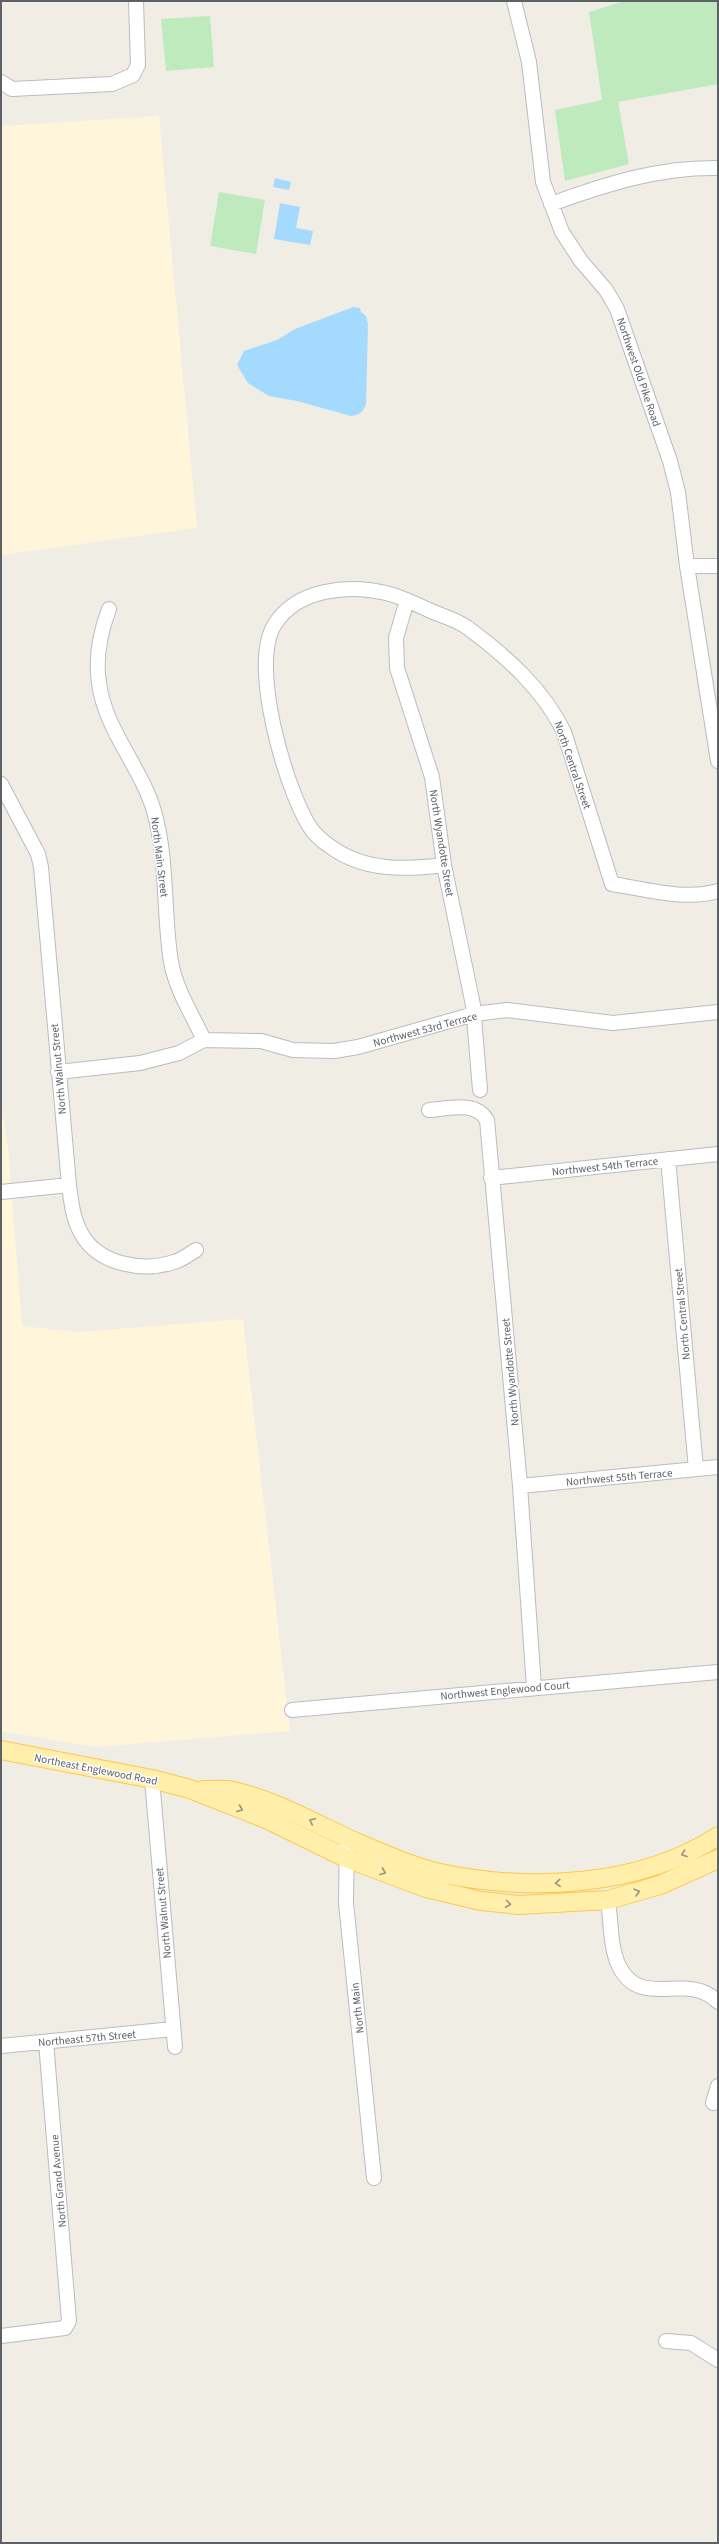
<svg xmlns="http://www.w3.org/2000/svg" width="719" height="2544" viewBox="0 0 719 2544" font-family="'Source Sans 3',sans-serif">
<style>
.commercial{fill:#fff5da}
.green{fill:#bfeabe}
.water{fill:#a5daff}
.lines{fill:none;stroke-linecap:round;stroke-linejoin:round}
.minor-casing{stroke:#b9bcc1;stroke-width:16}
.major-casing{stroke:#fec84e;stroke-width:20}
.minor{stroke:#fff;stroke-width:14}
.major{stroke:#ffefaa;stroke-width:18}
.oneway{stroke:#95937e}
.labels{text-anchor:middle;stroke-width:3;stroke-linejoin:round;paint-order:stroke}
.street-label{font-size:11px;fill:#5c6166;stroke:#fff}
</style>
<rect width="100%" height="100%" fill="#f0ede4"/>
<path class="commercial" d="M159,116L197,528L1,555V126Z
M1,1106L8,1146L22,1326L77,1332L243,1319L290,1731L95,1747L1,1731Z"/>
<path class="green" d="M624,1H718V84L618,102L629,164L565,181L555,110L602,100L589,12Z
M210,16L214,67L166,71L161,19Z
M219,192L265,200L256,254L210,246Z"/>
<path class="water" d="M275,178L291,182L289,190L273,187Z
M280,203L300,207L296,228L313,231L310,245L274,239Z
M353,307L360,308L361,312L366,316L368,324L366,404C363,412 360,415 351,416L297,401L269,396L248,383L237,365L244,351L277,340L295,329Z"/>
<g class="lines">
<defs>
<path id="minor" d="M514,1L529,62L543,182L562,232L581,261L606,290L617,309L670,461L678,492L687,566L718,761
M1,82L12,89L112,84L133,75L138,65L136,1
M551,204C606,184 659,167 718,168
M687,566H718
M407,600L396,638L397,668L432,777L444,865L473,1005L480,1090
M109,609C100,633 95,657 99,683C105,730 141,767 154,811C168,860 163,912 171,962C176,990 192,1014 204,1040
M1,784L38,854L41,867L69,1185C71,1201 73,1219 81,1233C98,1265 143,1272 174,1262C182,1260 189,1254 196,1250
M444,865C405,870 364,871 331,847C322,841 313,833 308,824C285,785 249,664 275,624C297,589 348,584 386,593C403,597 419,606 436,613C446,617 459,621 468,628C507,657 543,689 564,732L612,884C645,889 685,901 718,891
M58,1072L140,1063L179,1053L204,1040L261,1041L293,1050L334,1051L358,1047L474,1014L507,1010L613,1023L718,1012
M429,1110C448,1109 475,1100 487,1120L520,1486L534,1687
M668,1159L696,1469
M491,1178L718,1154
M1,1192L69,1185
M520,1486L718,1467
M292,1710L718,1672
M152,1779L175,2047
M347,1838L346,1903L374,2178
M608,1900C611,1920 610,1948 619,1966C641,2011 687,1970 718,2002
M1,2046L173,2029
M713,2103L718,2086
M1,2336L65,2328L69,2321L46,2042
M666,2341L691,2343L718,2360"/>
<path id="major" d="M1,1750L152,1779L190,1789L266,1819L346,1858L426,1888L481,1901L519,1905L608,1900L660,1885L718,1859
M203,1790C213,1790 224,1789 233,1791C278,1801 317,1825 358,1843C385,1854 412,1867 440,1873C530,1892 640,1887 718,1836"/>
</defs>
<use href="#minor" class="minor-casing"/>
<use href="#major" class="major-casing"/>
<use href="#minor" class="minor"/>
<use href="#major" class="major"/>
</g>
<defs><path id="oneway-chevron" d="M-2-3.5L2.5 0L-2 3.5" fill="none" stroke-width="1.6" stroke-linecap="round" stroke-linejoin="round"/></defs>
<g class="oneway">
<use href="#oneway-chevron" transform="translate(240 1809) rotate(22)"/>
<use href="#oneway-chevron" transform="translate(312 1821) rotate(-155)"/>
<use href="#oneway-chevron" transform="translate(684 1854) rotate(160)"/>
<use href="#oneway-chevron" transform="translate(383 1872) rotate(21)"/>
<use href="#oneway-chevron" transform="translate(558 1883) rotate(177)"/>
<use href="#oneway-chevron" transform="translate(637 1892) rotate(-16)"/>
<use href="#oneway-chevron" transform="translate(508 1904) rotate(7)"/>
</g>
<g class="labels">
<g class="street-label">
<text transform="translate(639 372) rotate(71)" y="4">Northwest Old Pike Road</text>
<text transform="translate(573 765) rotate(71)" y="4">North Central Street</text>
<text transform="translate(442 843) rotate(81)" y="4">North Wyandotte Street</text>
<text transform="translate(160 857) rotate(83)" y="4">North Main Street</text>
<text transform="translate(425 1029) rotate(-15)" y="4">Northwest 53rd Terrace</text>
<text transform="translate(58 1069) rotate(-95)" y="4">North Walnut Street</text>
<text transform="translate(605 1166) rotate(-6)" y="4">Northwest 54th Terrace</text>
<text transform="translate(682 1314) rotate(-95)" y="4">North Central Street</text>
<text transform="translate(510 1372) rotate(-95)" y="4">North Wyandotte Street</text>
<text transform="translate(619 1477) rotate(-5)" y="4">Northwest 55th Terrace</text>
<text transform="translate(505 1690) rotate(-5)" y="4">Northwest Englewood Court</text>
<text transform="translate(96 1769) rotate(11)" y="4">Northeast Englewood Road</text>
<text transform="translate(163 1913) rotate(-95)" y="4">North Walnut Street</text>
<text transform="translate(357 2008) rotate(-96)" y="4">North Main</text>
<text transform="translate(87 2038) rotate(-5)" y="4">Northeast 57th Street</text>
<text transform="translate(58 2181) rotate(-95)" y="4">North Grand Avenue</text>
</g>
</g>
<rect width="719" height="2544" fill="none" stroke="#5c6166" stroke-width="4"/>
</svg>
